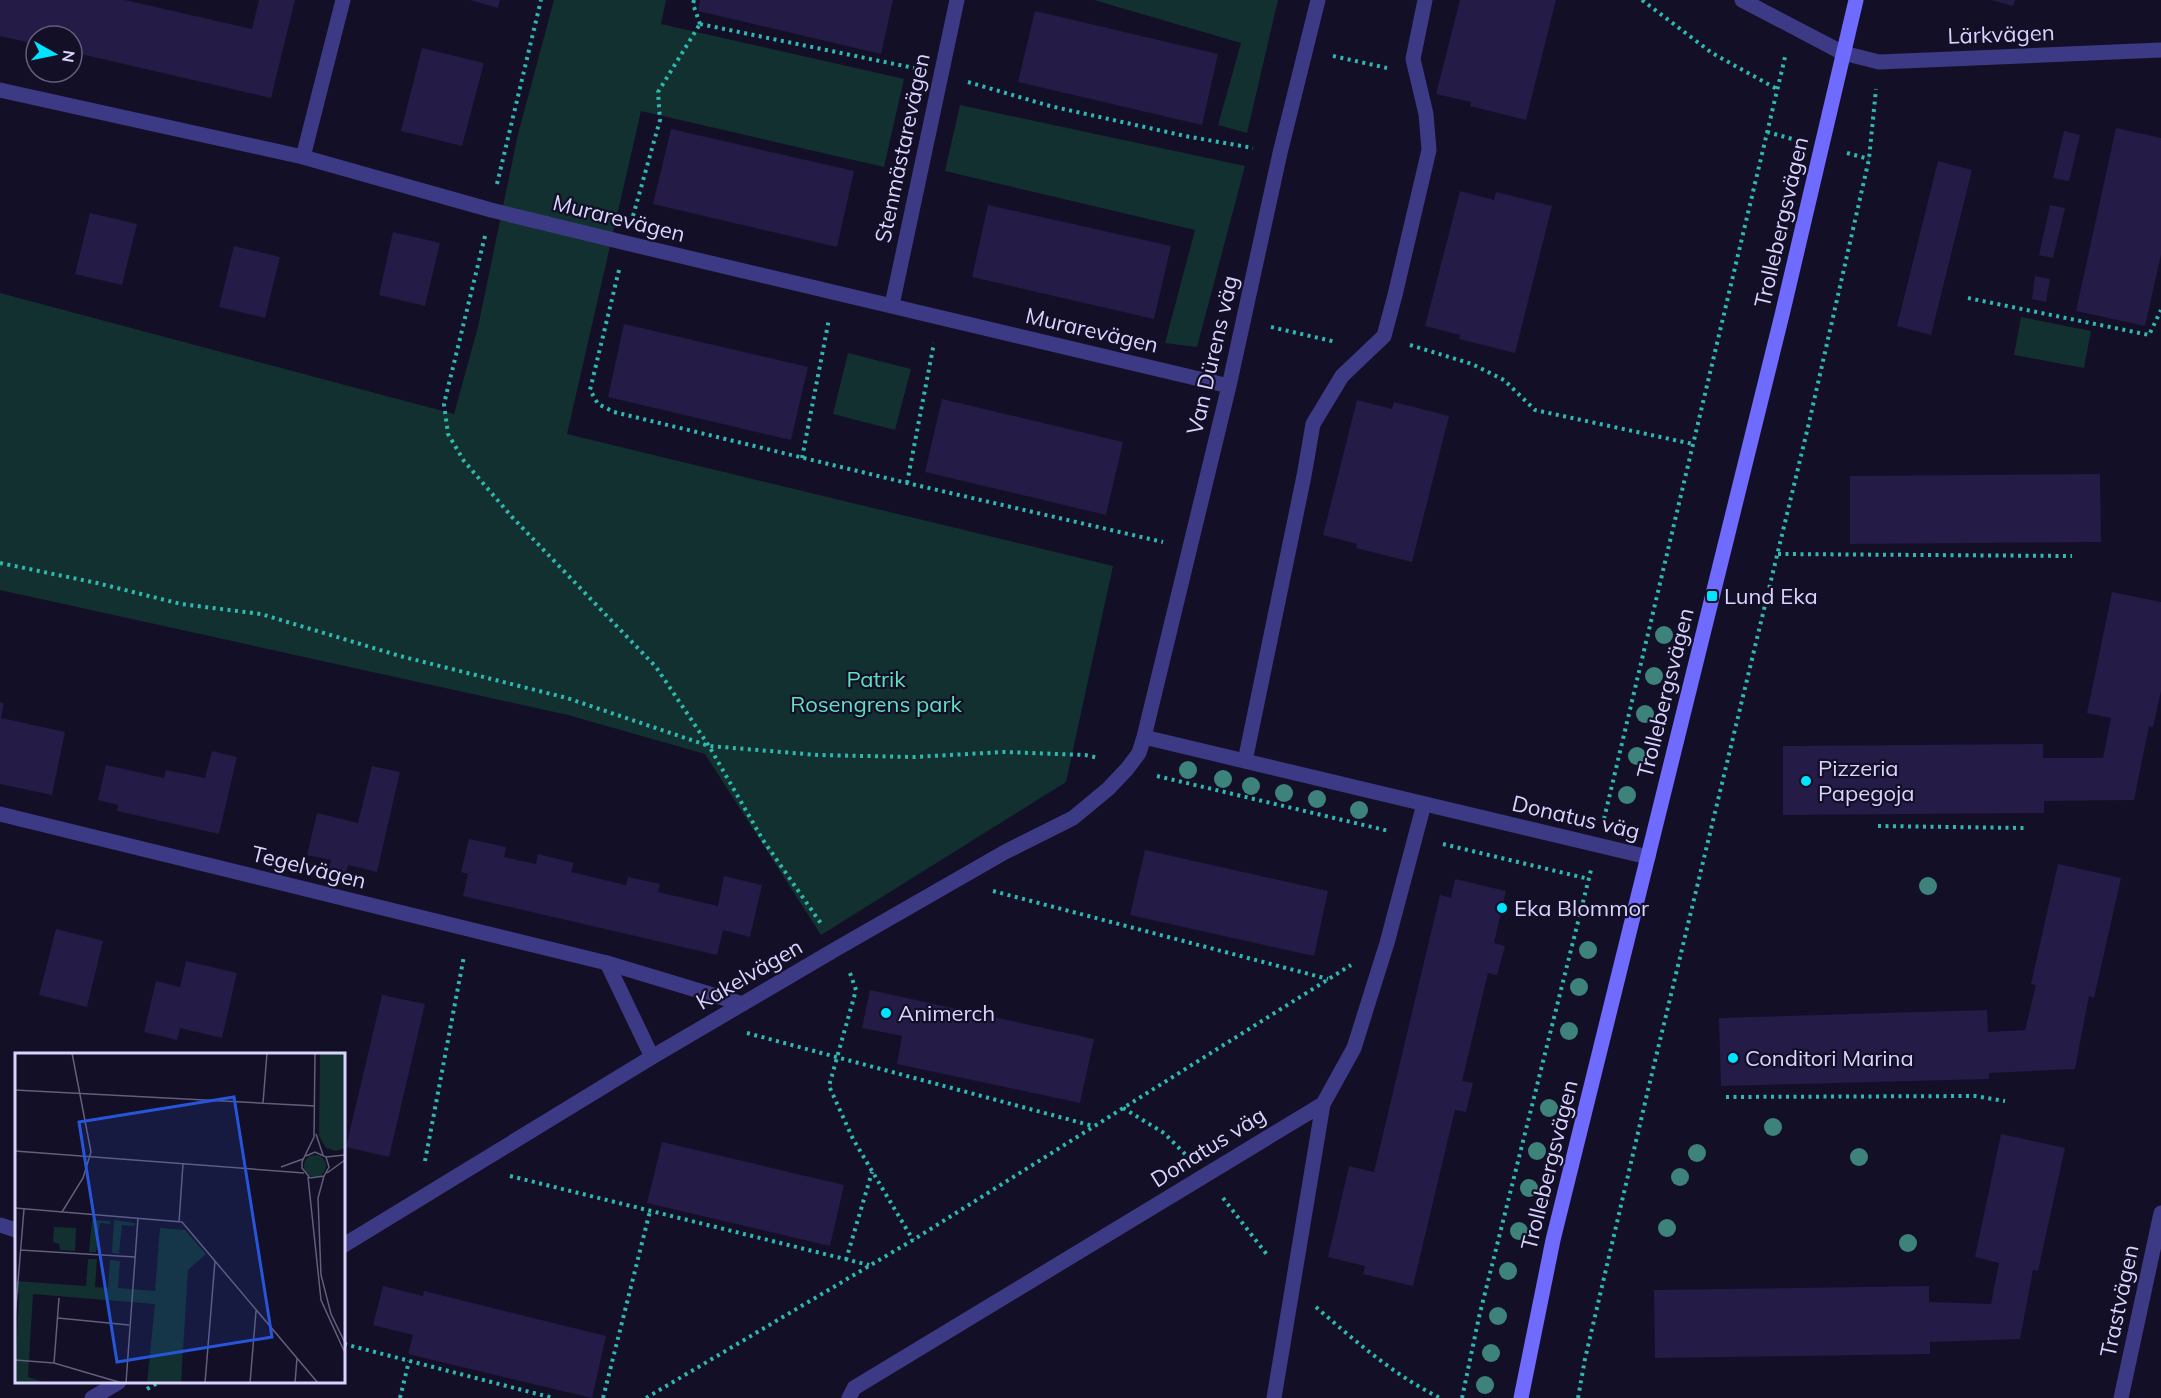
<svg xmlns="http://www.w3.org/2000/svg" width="2161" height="1398" viewBox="0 0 2161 1398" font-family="Mulish,sans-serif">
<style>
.green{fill:#12302f}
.building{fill:#241b47}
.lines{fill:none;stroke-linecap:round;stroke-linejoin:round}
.path{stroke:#2fb8b0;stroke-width:4;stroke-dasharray:3 4.5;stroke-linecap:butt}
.lane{stroke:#3d3a85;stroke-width:15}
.street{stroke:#3d3a85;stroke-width:15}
.secondary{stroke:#6f6bff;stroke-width:15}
.tree{fill:#3d827b}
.poi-dot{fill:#00e5ff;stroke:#130f26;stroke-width:2}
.labels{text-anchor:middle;stroke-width:4.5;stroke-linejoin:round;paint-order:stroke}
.street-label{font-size:22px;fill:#d9d4ff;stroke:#130f26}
.poi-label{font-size:22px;fill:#d9d4ff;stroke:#130f26;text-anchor:start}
.park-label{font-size:22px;fill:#5fe0c0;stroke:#130f26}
.inset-road{fill:none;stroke:#625e7d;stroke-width:1.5}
.view{fill:#2655da;fill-opacity:0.15;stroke:#2655da;stroke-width:3}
.inset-edge{fill:none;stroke:#d9d4ff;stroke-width:3}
</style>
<rect width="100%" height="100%" fill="#130f26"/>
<path class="green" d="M554,0H666L661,24L904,79L884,167L641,111L567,434L1113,566L1066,782L821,935L705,754L568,715L0,590V293L454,414L478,327L518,134Z
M1094,0H1278L1247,133L1218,125L1241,43Z
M960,105L1245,166L1197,347L1165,343L1195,230L945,171Z
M2021,317L2091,331L2084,368L2014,355Z
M848,353L911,369L895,430L833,414Z"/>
<path class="building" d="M0,0H125L252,29L259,0H295L271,98L72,52V36H36V44L0,36Z
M470,0H500L498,8Z
M700,0H893L881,54L698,11Z
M1460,0H1556L1526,120L1470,106L1471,102L1436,94Z
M1991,0H2015L2013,6Z
M1035,11L1218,54L1202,125L1018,82Z
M422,48L484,63L462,146L401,131Z
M2116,128L2161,138V255L2145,326L2076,311Z
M671,129L854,171L837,247L653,204Z
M2064,131L2080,135L2069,181L2053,178Z
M1938,161L1972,170L1931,335L1897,326Z
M1460,191L1494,200L1496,192L1552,206L1515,353L1459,339L1460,335L1425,326Z
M988,205L1171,246L1154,319L972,277Z
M2050,205L2065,208L2053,258L2039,255Z
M90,213L137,224L122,285L75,274Z
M393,232L440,243L425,306L379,295Z
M234,246L280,257L265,318L219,307Z
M2035,276L2050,279L2046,302L2032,299Z
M624,324L808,367L791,440L608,397Z
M942,399L1123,442L1106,515L925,472Z
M1357,400L1392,409L1394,402L1449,416L1412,562L1356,548L1357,544L1323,535Z
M2100,474L2101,542L1850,544V476Z
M2112,592L2161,602V691L2153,727L2149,726L2134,800L2044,801V813L1783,815V746L2043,744V758H2103L2111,718L2087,713Z
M0,702L4,703L1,718L65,732L52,795L0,784Z
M212,751L237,757L219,834L117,811L118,805L98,800L106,765L164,778L166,770L205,778Z
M372,766L400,772L377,872L348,865L346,874L329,869L331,860L307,855L317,813L358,823Z
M469,839L506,847L504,857L536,864L538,854L574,863L571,872L626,885L628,877L660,884L658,892L718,906L724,876L762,885L750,937L723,930L717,955L463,896L468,874L461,872Z
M1145,850L1328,891L1314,956L1130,915Z
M2058,864L2121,878L2094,998L2089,996L2075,1069L1989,1073V1079L1721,1086L1719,1018L1987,1010L1988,1032L2025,1030L2036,985L2031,984Z
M1455,879L1506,891L1494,943L1505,946L1497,975L1488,973L1462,1081L1473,1083L1466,1112L1455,1110L1413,1286L1363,1274L1365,1266L1328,1257L1349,1166L1374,1172L1440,895L1451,898Z
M56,929L103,941L87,1007L39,995Z
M186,961L237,973L222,1038L180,1028L177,1040L144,1032L156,981L180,987Z
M870,990L1094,1039L1080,1103L897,1064L902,1036L862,1028Z
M382,995L425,1004L389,1157L346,1147Z
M2001,1134L2065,1148L2038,1271L2033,1270L2020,1339L1930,1342V1354L1655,1358L1654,1290L1929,1286V1302L1991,1304L1999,1263L1975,1257Z
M662,1142L844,1185L830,1246L647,1203Z
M383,1286L423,1296L424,1291L606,1336L592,1398L408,1354L413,1335L373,1325Z"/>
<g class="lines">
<path class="path" d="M694,0L693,4L700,24
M1642,0L1712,53L1777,89
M700,24L914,68
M1333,56L1387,68
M968,82L1050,106L1185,136L1253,148
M1767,132L1796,140
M1847,153L1869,159
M497,184L541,0
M633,216L660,120L658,92L700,24
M485,236L444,404L448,434L464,461L512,517L656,667L709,746L763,840L822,925
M619,270L590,390L598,404L614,412L907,483L1163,542
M1968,298L2149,335L2161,310
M1271,327L1336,342
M1410,345L1472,364L1504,380L1535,410L1693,444
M802,458L829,319
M907,483L934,343
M1778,554L2072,556
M0,563L97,583L181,604L261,614L400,656L567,698L709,746L818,755L914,757L1004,752L1085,755L1099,758
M1157,776L1389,831
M1604,819L1786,53
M1878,826L2024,828
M1443,844L1589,879
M993,891L1328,979
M850,973L856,990L829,1086L853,1139L913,1240
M747,1033L1093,1126
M1726,1097L1975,1096L2005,1101
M1123,1108L1164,1133L1187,1156
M425,1161L464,956
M510,1176L869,1265
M1223,1198L1268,1256
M846,1260L872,1172
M1316,1307C1355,1341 1394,1375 1440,1398
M344,1344L553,1398
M147,1389L159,1382
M400,1398L409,1361
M603,1398L650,1211
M646,1398L913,1240L1351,965
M1462,1398L1479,1317L1591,870
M1578,1398L1585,1359L1648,1090L1808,427L1869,159L1876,89"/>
<path class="lane" d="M1245,761L1304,476L1313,424L1342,376L1384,336L1395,295L1429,150L1426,114L1413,59L1425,0
M607,963L652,1057
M849,1398L854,1388L1323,1104L1354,1048L1387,943L1424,804
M1274,1398L1323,1104"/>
<path class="street" d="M1742,0L1843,53L1879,62L2161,50
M0,90L303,157L491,210L626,243L1229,386
M303,157L343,0
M892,305L957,0
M1144,737L1648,857
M0,814L607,963L743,1004
M0,1225L16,1230
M344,1245L652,1057L836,949L1005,852L1073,818L1108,789L1127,769L1139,753L1144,737L1229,386L1280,153L1318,0
M92,1398L119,1382
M2121,1398L2161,1213"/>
<path class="secondary" d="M1521,1398L1553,1240L1782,315L1856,0"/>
</g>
<g class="tree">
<circle cx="1664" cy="635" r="9"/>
<circle cx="1654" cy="676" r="9"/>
<circle cx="1645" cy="714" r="9"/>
<circle cx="1637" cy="756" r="9"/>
<circle cx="1188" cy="770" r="9"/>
<circle cx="1223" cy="779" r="9"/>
<circle cx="1251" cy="786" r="9"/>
<circle cx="1284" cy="793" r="9"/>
<circle cx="1627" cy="795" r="9"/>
<circle cx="1317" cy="799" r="9"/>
<circle cx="1359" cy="810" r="9"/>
<circle cx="1928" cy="886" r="9"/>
<circle cx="1588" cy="950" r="9"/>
<circle cx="1579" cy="987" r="9"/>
<circle cx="1569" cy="1031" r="9"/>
<circle cx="1549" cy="1108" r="9"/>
<circle cx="1773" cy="1127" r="9"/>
<circle cx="1537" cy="1151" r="9"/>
<circle cx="1697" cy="1153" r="9"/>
<circle cx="1859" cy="1157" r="9"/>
<circle cx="1680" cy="1177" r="9"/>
<circle cx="1529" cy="1188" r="9"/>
<circle cx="1667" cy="1228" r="9"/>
<circle cx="1519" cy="1231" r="9"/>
<circle cx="1908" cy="1243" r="9"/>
<circle cx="1508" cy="1271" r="9"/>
<circle cx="1498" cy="1316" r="9"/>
<circle cx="1491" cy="1353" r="9"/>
<circle cx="1485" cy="1385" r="9"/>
</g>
<g class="poi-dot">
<rect x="1706" y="590" width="12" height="12" rx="3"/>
<circle cx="1806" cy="781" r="6"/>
<circle cx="1502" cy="908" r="6"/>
<circle cx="886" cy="1013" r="6"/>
<circle cx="1733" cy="1058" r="6"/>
</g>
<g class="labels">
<g class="street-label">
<text transform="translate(2001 34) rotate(-2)" y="8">Lärkvägen</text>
<text transform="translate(902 148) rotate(-78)" y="8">Stenmästarevägen</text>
<text transform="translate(619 218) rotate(14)" y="8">Murarevägen</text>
<text transform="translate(1781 222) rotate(-77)" y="8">Trollebergsvägen</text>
<text transform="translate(1092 330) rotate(13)" y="8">Murarevägen</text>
<text transform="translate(1212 355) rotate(-77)" y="8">Van Dürens väg</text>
<text transform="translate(1665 693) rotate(-76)" y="8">Trollebergsvägen</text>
<text transform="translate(1576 817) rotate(13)" y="8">Donatus väg</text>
<text transform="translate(309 867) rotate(14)" y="8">Tegelvägen</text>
<text transform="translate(749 974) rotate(-30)" y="8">Kakelvägen</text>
<text transform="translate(1208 1147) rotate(-32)" y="8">Donatus väg</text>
<text transform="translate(1549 1165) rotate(-76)" y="8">Trollebergsvägen</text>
<text transform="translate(2119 1301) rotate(-78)" y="8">Trastvägen</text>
</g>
<g class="poi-label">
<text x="1724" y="604">Lund Eka</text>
<text x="1818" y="776">Pizzeria<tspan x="1818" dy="25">Papegoja</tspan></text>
<text x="1514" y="916">Eka Blommor</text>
<text x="898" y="1021">Animerch</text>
<text x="1745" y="1066">Conditori Marina</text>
</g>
<g class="park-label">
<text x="876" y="687">Patrik<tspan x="876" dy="25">Rosengrens park</tspan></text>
</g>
</g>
<g transform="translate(15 1053)">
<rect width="330" height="330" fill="#130f26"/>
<path d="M305,0H330V95L321,98L311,95L304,83ZM289 113a11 11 0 1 1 22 0a11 11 0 1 1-22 0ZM77,167L95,168V171L85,170L81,199H74ZM99,167L120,170V173L107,172L104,201L97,200ZM39,174L61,175L60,198L45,197L44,191L38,189ZM145,175L170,177L191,201L173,217L166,330H132L140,251L18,241L13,324L31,330H0L4,241L0,240V228L71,233L73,206H82L80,234L93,235L95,207L105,208L103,235L140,238Z" fill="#12302f"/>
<path class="inset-road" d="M0,37L300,53M248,50L252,0M301,81L308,102M0,98L289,120M291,103L300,99L311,104L314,114L309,123L295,125L287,115V109L299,84L300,0M311,104L330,102M266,114L288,106M312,120L330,107M309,123L303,145L306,222L316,261L330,290M293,124L306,247L330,300M0,155L167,169L303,330M47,159L68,125L76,99L57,0M164,169L168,111M5,197L120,204M0,265L9,156M43,265L114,272M0,307L39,310L107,330M39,310L44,245M111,330L123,165M190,330L200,208M235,330L241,258M280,330L282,305"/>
<path class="view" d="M219,44L257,284L102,309L64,69Z"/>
<rect width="330" height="330" class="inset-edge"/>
</g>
<g transform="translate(54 54) rotate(99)"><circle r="28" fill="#130f26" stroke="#625e7d" stroke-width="1.5"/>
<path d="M0-4.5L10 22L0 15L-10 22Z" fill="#00e5ff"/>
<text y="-9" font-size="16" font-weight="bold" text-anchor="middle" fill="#d9d4ff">N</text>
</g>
</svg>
